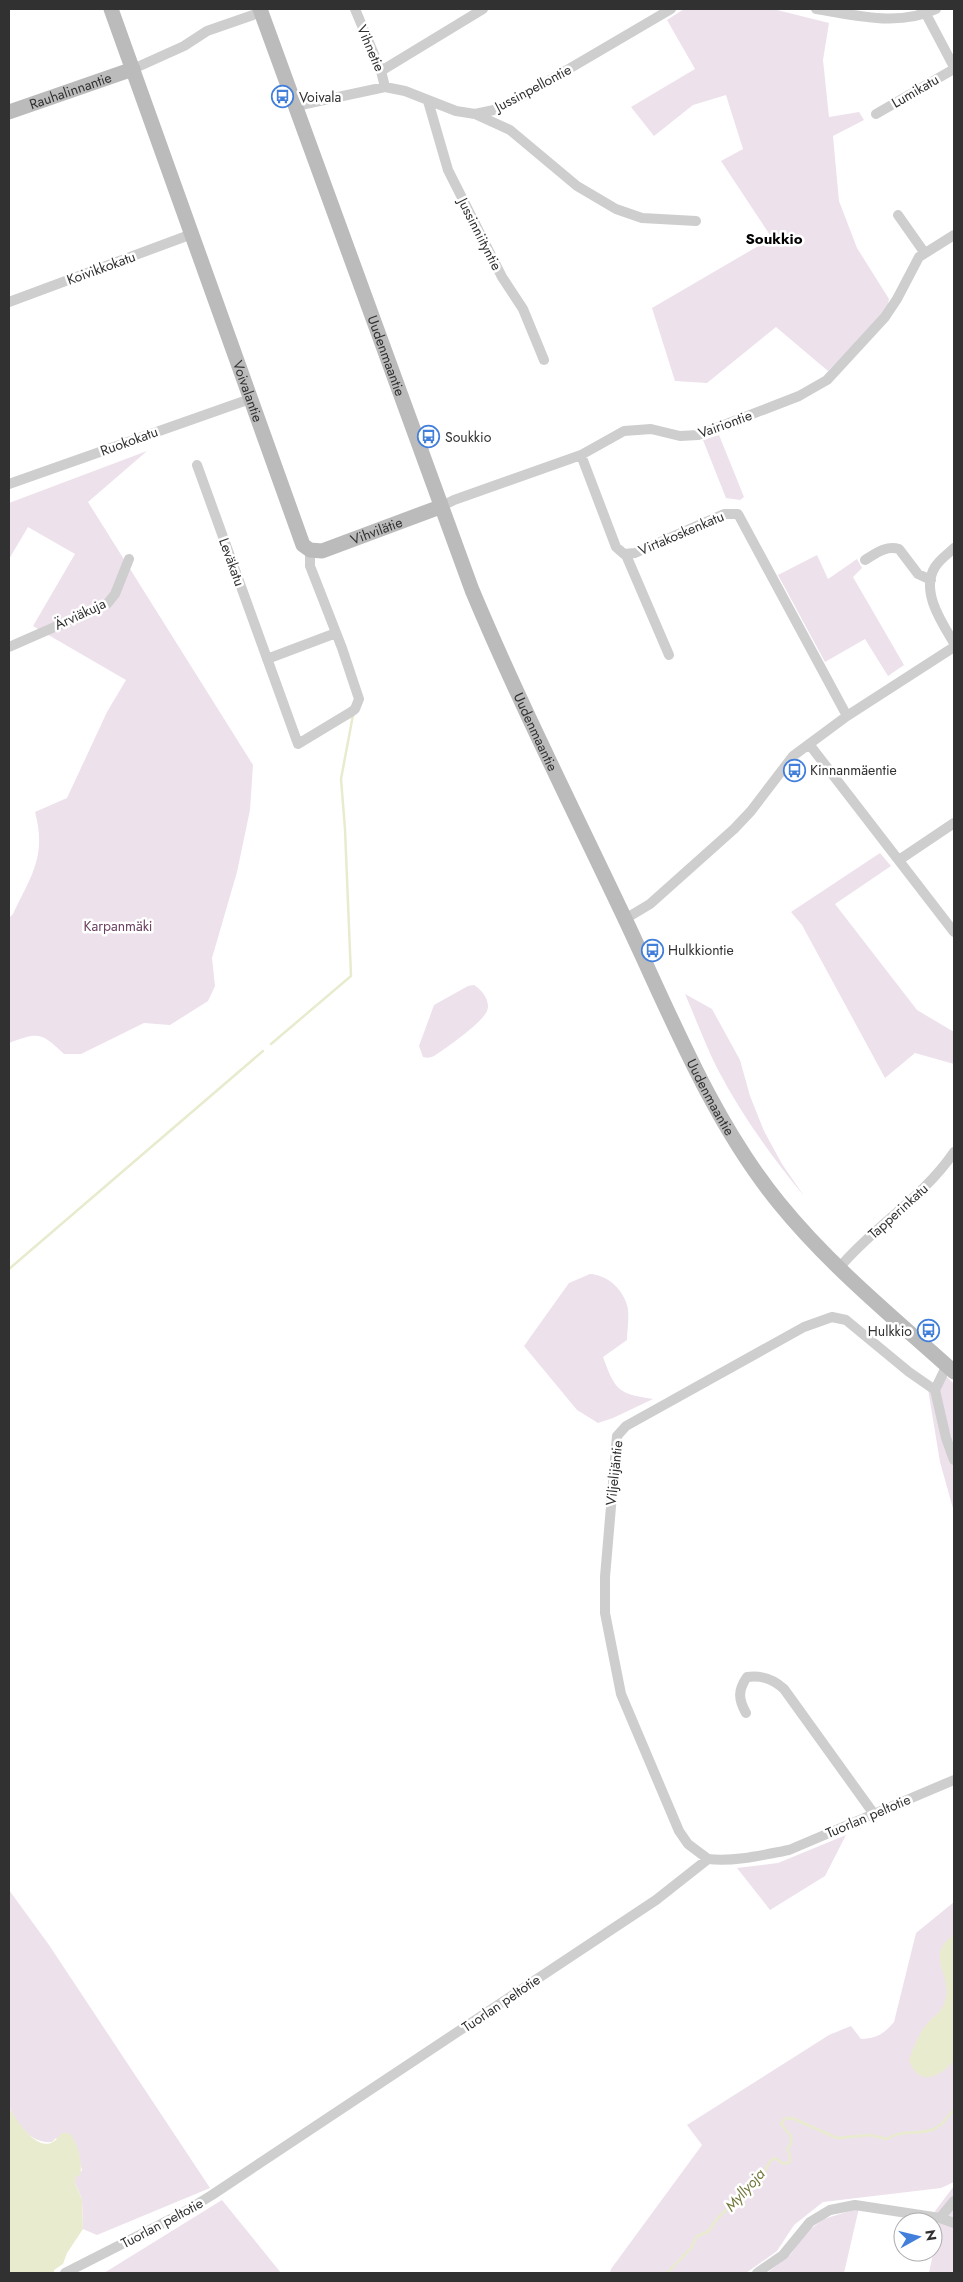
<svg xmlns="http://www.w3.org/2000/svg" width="963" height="2282" viewBox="0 0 963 2282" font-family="Jost,sans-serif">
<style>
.green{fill:#ede1eb}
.water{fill:#e9ebcf}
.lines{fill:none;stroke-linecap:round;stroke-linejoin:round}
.stream{stroke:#e9ebcf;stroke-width:2.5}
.street{stroke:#cecece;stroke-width:10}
.secondary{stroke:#bbb;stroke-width:15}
.labels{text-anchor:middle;stroke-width:5;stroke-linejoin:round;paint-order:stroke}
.street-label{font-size:14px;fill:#313131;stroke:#fff}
.poi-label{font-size:14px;fill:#313131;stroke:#fff;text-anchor:start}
.park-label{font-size:14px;fill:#6b4162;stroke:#fff}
.neighbourhood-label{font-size:15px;font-weight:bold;fill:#000;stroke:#fff}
.water-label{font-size:15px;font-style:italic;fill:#73763a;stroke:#fff}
</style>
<rect width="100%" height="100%" fill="#fff"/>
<path class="green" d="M684,9H773L829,23L823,60L829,117L859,112L864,120L833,136L839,201L857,248L889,299L887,309L828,371L776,327L707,383L675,381L652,308L772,238L721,161L743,149L726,95L693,105L654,136L631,107L695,69L667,20Z
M719,435L744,497L740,500L726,498L703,440Z
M147,451L88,502L253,765L250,810L237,872L212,958L215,986L208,1001L170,1025L144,1023L81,1054H64C41,1032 38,1032 9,1043V918L13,914C31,876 47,856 35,812L67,798L107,712L126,680L33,626L75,554L28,527L9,559V503Z
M817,555L828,579L857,559L862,568L853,577L904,665L888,676L865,639L825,662L778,575Z
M880,853L891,866L835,904L917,1010L954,1032V1064L915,1053L885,1078L802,925L791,912Z
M474,985C482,990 491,1001 487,1011C482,1023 445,1049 434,1056C430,1058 427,1058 423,1057L419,1046L434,1005L468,986Z
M685,994L712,1009L740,1060L750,1096L764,1131L782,1164L804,1196C771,1156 741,1114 717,1068C705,1044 696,1019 685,994Z
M590,1274C607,1275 622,1288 627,1305C630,1315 627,1330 627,1340L603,1357C615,1390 618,1394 653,1399L613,1418L598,1423L577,1410L524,1346L569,1283Z
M943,1373L954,1384V1512L940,1462L927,1383L935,1389Z
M846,1835L825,1876L770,1910L737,1868L778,1863Z
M9,1890L49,1945L210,2188L97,2235L83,2229L82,2199L75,2183V2177L82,2170L79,2161L56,2138L52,2142C30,2144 18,2124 9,2107Z
M954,1902V2182L941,2188L823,2202L794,2225L777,2251L746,2273H610L611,2269L702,2145L687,2125L829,2035L851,2026L861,2039C877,2038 884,2034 894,2022L916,1933Z
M954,2186V2273H929L939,2224L935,2211Z
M222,2200L281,2273H104Z
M859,2208L844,2273H767L791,2254L806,2232L824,2219Z"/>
<path class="water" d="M954,1935V2061C938,2078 919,2087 909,2060C913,2049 919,2033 926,2025C934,2015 943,2013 946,1997C950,1972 925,1954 954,1935Z
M9,2107C15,2118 36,2152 53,2142C56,2140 59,2136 62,2133H69C78,2141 83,2164 80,2175L76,2177L75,2183L82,2199L83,2229L67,2253L63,2264L54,2270V2273H9Z"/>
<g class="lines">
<path class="stream" d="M271,1044L351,976L345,829L341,779L353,715
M9,1269L263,1051
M667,2273L692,2247L696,2237L709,2231L717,2219L751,2185L755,2177L764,2173L770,2161L775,2158L784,2164L790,2162V2155L787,2149L791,2144V2136L781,2124L784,2119L792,2118L837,2138L870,2135L887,2139C904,2128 917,2136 934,2129C942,2126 949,2116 954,2109"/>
<path class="street" d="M355,9L381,71L385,87
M816,9C856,15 898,27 936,9
M926,14L954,67
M133,69L184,46L207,31L253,15
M381,71L483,9
M428,101L448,170L502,277L523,309L544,360
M296,106L385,87L405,91L456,111L475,114L494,110L521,97L671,9
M475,114L510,130L577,186L616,209L642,218L696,221
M876,114L954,69
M898,215L924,252
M9,302L192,234
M581,455L616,547L624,554L635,553L724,514H738L847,716
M197,465L298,744L351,712L355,709L359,699L342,648L310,566V550
M9,484L250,399
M440,507L454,500L581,455L624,431L651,429L680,436L698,435L799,396L827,380L885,317L897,299L919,257L954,235
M954,548C948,554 940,559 935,567C920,591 942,623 954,643
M626,555L669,655
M865,560C875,554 886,545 899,549L918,574L931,580
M9,647L107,604L115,594L129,559
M267,659L336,633
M809,744L954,932
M899,860L954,823
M625,919L650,904L734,829L751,811L793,756L847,716L954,647
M839,1268C874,1226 923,1198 954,1152
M947,1365L935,1390L946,1438L954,1460
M746,1713C738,1699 738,1690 747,1677C762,1675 773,1679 784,1689L874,1814
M708,1859L688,1844L679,1831L621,1694L605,1613V1577L617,1436L626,1426L804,1327L832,1317L846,1320L909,1372L935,1390
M940,2218L954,2223
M65,2273L181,2214L212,2195L656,1900L708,1859C734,1862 763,1855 789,1850L954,1780
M757,2273L783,2255L810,2222L830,2210L855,2205L940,2218L954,2201"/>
<g class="secondary">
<path id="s1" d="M111,9L303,545L310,550L322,551L440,507"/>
<path id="s2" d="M260,9L472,590C519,702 574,811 626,921C671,1016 712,1121 779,1203C830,1266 894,1318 954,1372"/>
<path id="s3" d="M9,112L133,69"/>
</g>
</g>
<defs>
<symbol id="bus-ring" viewBox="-11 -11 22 22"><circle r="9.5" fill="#fff" stroke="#417fda" stroke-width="1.5"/><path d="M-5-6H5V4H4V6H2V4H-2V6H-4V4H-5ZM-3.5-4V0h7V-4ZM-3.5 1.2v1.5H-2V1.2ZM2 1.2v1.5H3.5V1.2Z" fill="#417fda"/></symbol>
</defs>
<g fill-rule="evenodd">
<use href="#bus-ring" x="270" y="84" width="25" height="25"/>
<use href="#bus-ring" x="416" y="424" width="25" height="25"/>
<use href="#bus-ring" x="782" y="758" width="25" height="25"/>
<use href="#bus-ring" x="640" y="938" width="25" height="25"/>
<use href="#bus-ring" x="916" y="1318" width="25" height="25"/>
</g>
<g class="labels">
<g class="street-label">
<text transform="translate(371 48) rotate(67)" y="5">Vihnetie</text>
<text transform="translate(533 88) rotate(-28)" y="5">Jussinpellontie</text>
<text dy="5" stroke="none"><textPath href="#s3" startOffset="65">Rauhalinnantie</textPath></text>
<text transform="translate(915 91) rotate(-30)" y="5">Lumikatu</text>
<text transform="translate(480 234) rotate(63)" y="5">Jussinniityntie</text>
<text transform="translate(101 268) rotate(-20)" y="5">Koivikkokatu</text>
<text dy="5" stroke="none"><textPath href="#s2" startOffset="369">Uudenmaantie</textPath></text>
<text dy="5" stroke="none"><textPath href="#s1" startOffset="406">Voivalantie</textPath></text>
<text transform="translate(725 424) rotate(-20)" y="5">Vairiontie</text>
<text transform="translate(129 441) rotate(-20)" y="5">Ruokokatu</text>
<text dy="5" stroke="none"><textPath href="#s1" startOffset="648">Vihvilätie</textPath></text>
<text transform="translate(681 533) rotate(-23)" y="5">Virtakoskenkatu</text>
<text transform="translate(232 562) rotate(70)" y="5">Leväkatu</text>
<text transform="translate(80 614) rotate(-25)" y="5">Ärviäkuja</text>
<text dy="5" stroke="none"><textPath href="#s2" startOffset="774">Uudenmaantie</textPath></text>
<text dy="5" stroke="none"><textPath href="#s2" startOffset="1179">Uudenmaantie</textPath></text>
<text transform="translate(898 1211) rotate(-42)" y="5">Tapperinkatu</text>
<text transform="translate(614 1473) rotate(-84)" y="5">Viljelijäntie</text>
<text transform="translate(868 1816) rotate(-23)" y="5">Tuorlan peltotie</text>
<text transform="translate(501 2003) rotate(-34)" y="5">Tuorlan peltotie</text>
<text transform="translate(162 2223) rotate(-28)" y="5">Tuorlan peltotie</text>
</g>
<g class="poi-label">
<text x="299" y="102">Voivala</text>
<text x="445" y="442">Soukkio</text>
<text x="810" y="775">Kinnanmäentie</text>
<text x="668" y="955">Hulkkiontie</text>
<text x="912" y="1336" text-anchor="end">Hulkkio</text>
</g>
<g class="park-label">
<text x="118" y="931">Karpanmäki</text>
</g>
<g class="neighbourhood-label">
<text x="774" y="244">Soukkio</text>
</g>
<g class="water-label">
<text transform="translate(745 2190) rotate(-48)" y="5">Myllyoja</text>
</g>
</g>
<rect width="963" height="2282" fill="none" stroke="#313131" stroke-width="20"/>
<g transform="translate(918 2237) rotate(82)"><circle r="24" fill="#ffffff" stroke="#adadad"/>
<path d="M0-4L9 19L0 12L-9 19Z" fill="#417fda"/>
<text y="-8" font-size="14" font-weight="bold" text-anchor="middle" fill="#313131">N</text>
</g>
</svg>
